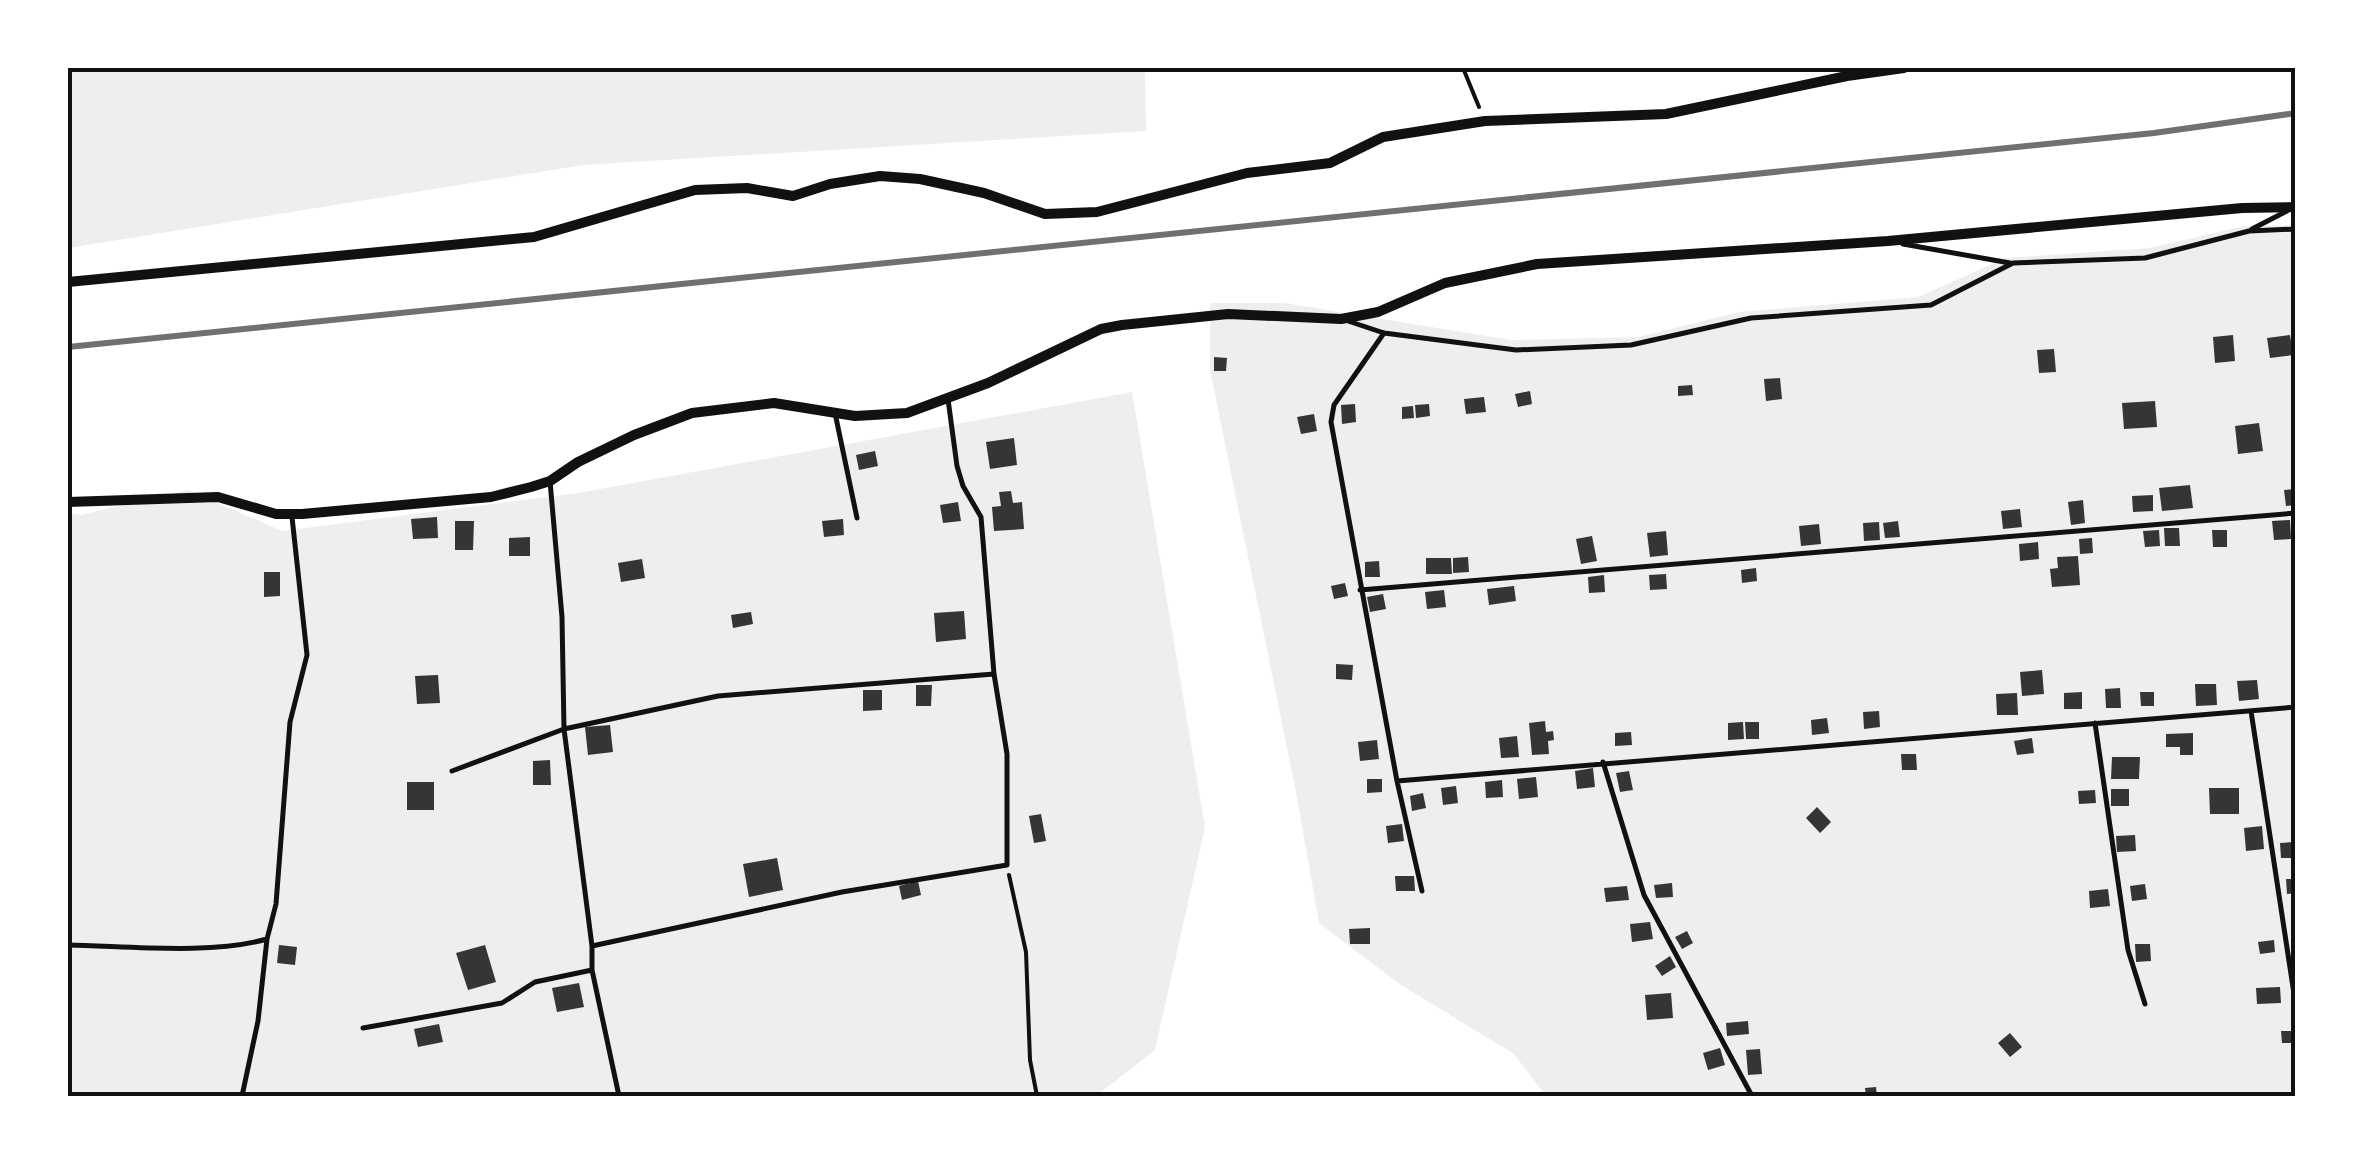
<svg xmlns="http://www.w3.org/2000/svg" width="2363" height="1164" viewBox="0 0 2363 1164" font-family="Manrope,sans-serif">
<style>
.green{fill:#eee}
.building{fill:#353535}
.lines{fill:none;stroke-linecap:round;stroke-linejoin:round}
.path{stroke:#111;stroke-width:4}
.service{stroke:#111;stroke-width:5}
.minor{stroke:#111;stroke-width:10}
.rail{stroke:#707070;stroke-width:6}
.neatline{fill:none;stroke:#111;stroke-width:4}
</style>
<rect width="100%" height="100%" fill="#fff"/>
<path class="green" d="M68,68H1145L1146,131L583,165L68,248Z
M2295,225V1096H1546L1514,1054L1401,985L1319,923L1296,792L1210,370V303H1284L1511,340L1639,337L1739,312L1918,297L2006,258L2150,248L2244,226Z
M1132,392L1205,827L1155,1050L1096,1096H68V513L81,515L188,490L282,531L578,493Z"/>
<path class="building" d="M2233,335L2235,361L2215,363L2213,337Z
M2290,335L2293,355L2270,358L2267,338Z
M2054,349L2056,372L2039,373L2037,350Z
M1214,357L1227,358L1226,371H1214Z
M1780,378L1782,399L1766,401L1764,379Z
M1692,385L1693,395L1678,396V386Z
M1530,391L1532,404L1518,407L1515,394Z
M1484,397L1486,412L1466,414L1464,399Z
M2155,401L2157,427L2124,429L2122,403Z
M1355,404L1356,422L1342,424L1341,405Z
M1429,404L1430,416L1416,418L1415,405Z
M1413,406L1414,418L1402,419V407Z
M1314,414L1317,431L1301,434L1297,417Z
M2259,423L2263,451L2238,454L2235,426Z
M1014,438L1017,465L990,469L986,442Z
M875,451L878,466L859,470L856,455Z
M2190,485L2193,508L2162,511L2159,488Z
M2296,489V505L2286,506L2284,490Z
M1011,491L1013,503L1022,502L1024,529L994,531L992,507L1001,506L999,492Z
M2153,495V511L2133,512L2132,496Z
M2083,500L2085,523L2071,525L2068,502Z
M958,502L961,521L943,523L940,505Z
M2020,509L2022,527L2003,529L2001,511Z
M437,517L438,538L413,539L411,519Z
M843,519L844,535L824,537L822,521Z
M2290,520L2291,539L2274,540L2272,521Z
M455,521H474L473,550H455Z
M1898,521L1900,537L1885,538L1883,523Z
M1879,522L1880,540L1864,541L1863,523Z
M1819,524L1821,544L1801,546L1799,526Z
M2164,528H2179L2180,546H2165Z
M2159,530L2160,546L2145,547L2143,531Z
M2212,530H2227V547H2213Z
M1666,531L1668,555L1650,557L1647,533Z
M1592,536L1597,561L1581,564L1576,539Z
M530,537V556H509V538Z
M2092,538L2093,553L2080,554L2079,539Z
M2038,542L2039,559L2020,561L2019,544Z
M2078,556L2080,585L2052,587L2050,569L2058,568L2057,557Z
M1468,557L1469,572L1453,573V558Z
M1426,558H1451L1452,574H1426Z
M642,559L645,578L621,582L618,563Z
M1379,561L1380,577H1365V562Z
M1756,568L1757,581L1742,583L1741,570Z
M264,572H280V596L264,597Z
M1666,574L1667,589L1650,590L1649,575Z
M1604,575L1605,592L1589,593L1588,577Z
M1345,583L1348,596L1334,599L1331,586Z
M1514,586L1516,601L1489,605L1487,589Z
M1444,590L1446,607L1427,609L1425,592Z
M1383,594L1386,609L1370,612L1367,597Z
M964,611L966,639L936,642L934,613Z
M751,612L753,624L733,628L731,615Z
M1336,664L1353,665L1352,680L1336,679Z
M2042,670L2044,694L2022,696L2020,672Z
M438,675L440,703L417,704L415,676Z
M2257,680L2259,699L2239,701L2237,681Z
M2195,684H2216L2217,705L2196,706Z
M916,685H932L931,706H916Z
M2120,688L2121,708H2106L2105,689Z
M863,690H882V710L863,711Z
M2082,692V709H2064V693Z
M2140,692H2154V706H2141Z
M2017,693L2018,715H1997L1996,694Z
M1879,711L1880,727L1864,729L1863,712Z
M1827,718L1829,733L1812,735L1811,720Z
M1545,721L1546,732L1553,731L1554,740L1548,741L1549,754L1532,755L1529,723Z
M1743,722L1744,739L1728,740V723Z
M1745,722H1759V739H1746Z
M610,725L613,752L588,755L585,727Z
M1631,732L1632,745L1615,746V733Z
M2193,733V755H2180V747H2166V734Z
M1517,736L1519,757L1501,758L1499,738Z
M2032,738L2034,753L2017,755L2014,741Z
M1377,740L1379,759L1360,761L1358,742Z
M1901,754H1916L1917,770H1902Z
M2112,757H2140L2139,779H2111Z
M550,760L551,785H533V761Z
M1593,768L1595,787L1577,789L1575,771Z
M1629,771L1633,790L1620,792L1616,773Z
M1536,777L1538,797L1519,799L1517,779Z
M1367,779H1382V792L1367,793Z
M1502,780L1503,797L1486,798L1485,782Z
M407,782H434V810H407Z
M1456,786L1458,803L1443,805L1441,788Z
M2209,788H2239V814H2210Z
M2111,789H2129V806H2111Z
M2095,790L2096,803L2079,804L2078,791Z
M1423,793L1426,808L1412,811L1410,796Z
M1817,807L1831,822L1820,833L1806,818Z
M1041,814L1046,841L1034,843L1029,816Z
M1402,824L1404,841L1388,843L1386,826Z
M2262,826L2264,849L2246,851L2244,828Z
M2135,835L2136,851L2117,852L2116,836Z
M2294,842L2295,858H2281L2280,843Z
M777,858L783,890L749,897L743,864Z
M1395,876H1414L1415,891H1396Z
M2286,879H2296V893L2287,894Z
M918,881L921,895L902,900L899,886Z
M1672,883L1673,897L1656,898L1654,885Z
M2145,884L2147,899L2132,901L2130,886Z
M1627,886L1629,900L1606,902L1604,888Z
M2108,889L2110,906L2090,908L2089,891Z
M1650,922L1653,939L1632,942L1630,924Z
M1370,928V944H1350L1349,929Z
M1687,931L1693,943L1682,949L1675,937Z
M2274,940L2275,952L2260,954L2258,942Z
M2135,944H2150L2151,961L2136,962Z
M279,945L297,947L295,965L277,963Z
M485,945L496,982L468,990L456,953Z
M1670,956L1676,967L1662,976L1655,966Z
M579,983L584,1007L557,1012L552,988Z
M2280,987L2281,1003L2257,1004L2256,988Z
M1671,993L1673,1018L1647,1020L1645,995Z
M1748,1021L1749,1034L1727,1036L1726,1023Z
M439,1024L443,1042L418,1047L414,1029Z
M2281,1031H2295V1043H2282Z
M2010,1033L2022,1047L2010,1057L1998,1043Z
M1720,1048L1725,1065L1708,1070L1703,1053Z
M1760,1049L1762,1074L1748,1075L1746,1050Z
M1876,1087L1877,1096H1866L1865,1088Z"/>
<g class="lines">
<path class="path" d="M1463,68L1479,107
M1009,875L1026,952L1030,1060L1037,1096"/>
<path class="service" d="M2252,229L2287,211
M1903,244L2010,263
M1348,321L1384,333L1516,350L1631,345L1751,318L1931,305L2013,263L2145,258L2249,231L2296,229
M1384,333L1334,405L1331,422L1397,781L1422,891
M835,413L857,518
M550,481L562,617L564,729L592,946V970L619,1096
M1360,590L2296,513
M2251,711L2296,1007
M2095,723L2128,950L2145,1004
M1603,762L1644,895L1752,1096
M452,771L564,729L718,696L994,674
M1397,781L2296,707
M68,945C127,946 211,955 267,939
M592,946L842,892L1007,865V754L994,674L981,517L963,486L957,466L948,399
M363,1028L502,1003L535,982L592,970
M242,1096L258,1021L267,939L276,904L290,722L307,655L292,517"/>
<path class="minor" d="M68,282L534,237L695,190L747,188L793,196L830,184L880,176L920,179L984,193L1045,214L1097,212L1247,173L1330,163L1383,137L1485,121L1666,114L1847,76L1904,68
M68,502L218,497L276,514H302L491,497L531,487L550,481L578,462L634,435L692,413L774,403L855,416L907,413L988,383L1101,329L1122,325L1228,314L1341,319L1378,312L1445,283L1537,264L1888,241L2242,208L2296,207"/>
<path class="rail" d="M68,347L2154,133L2296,113"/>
</g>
<rect width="2363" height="1164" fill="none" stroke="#ffffff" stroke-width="140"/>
<rect x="70" y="70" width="2223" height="1024" class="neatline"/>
</svg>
